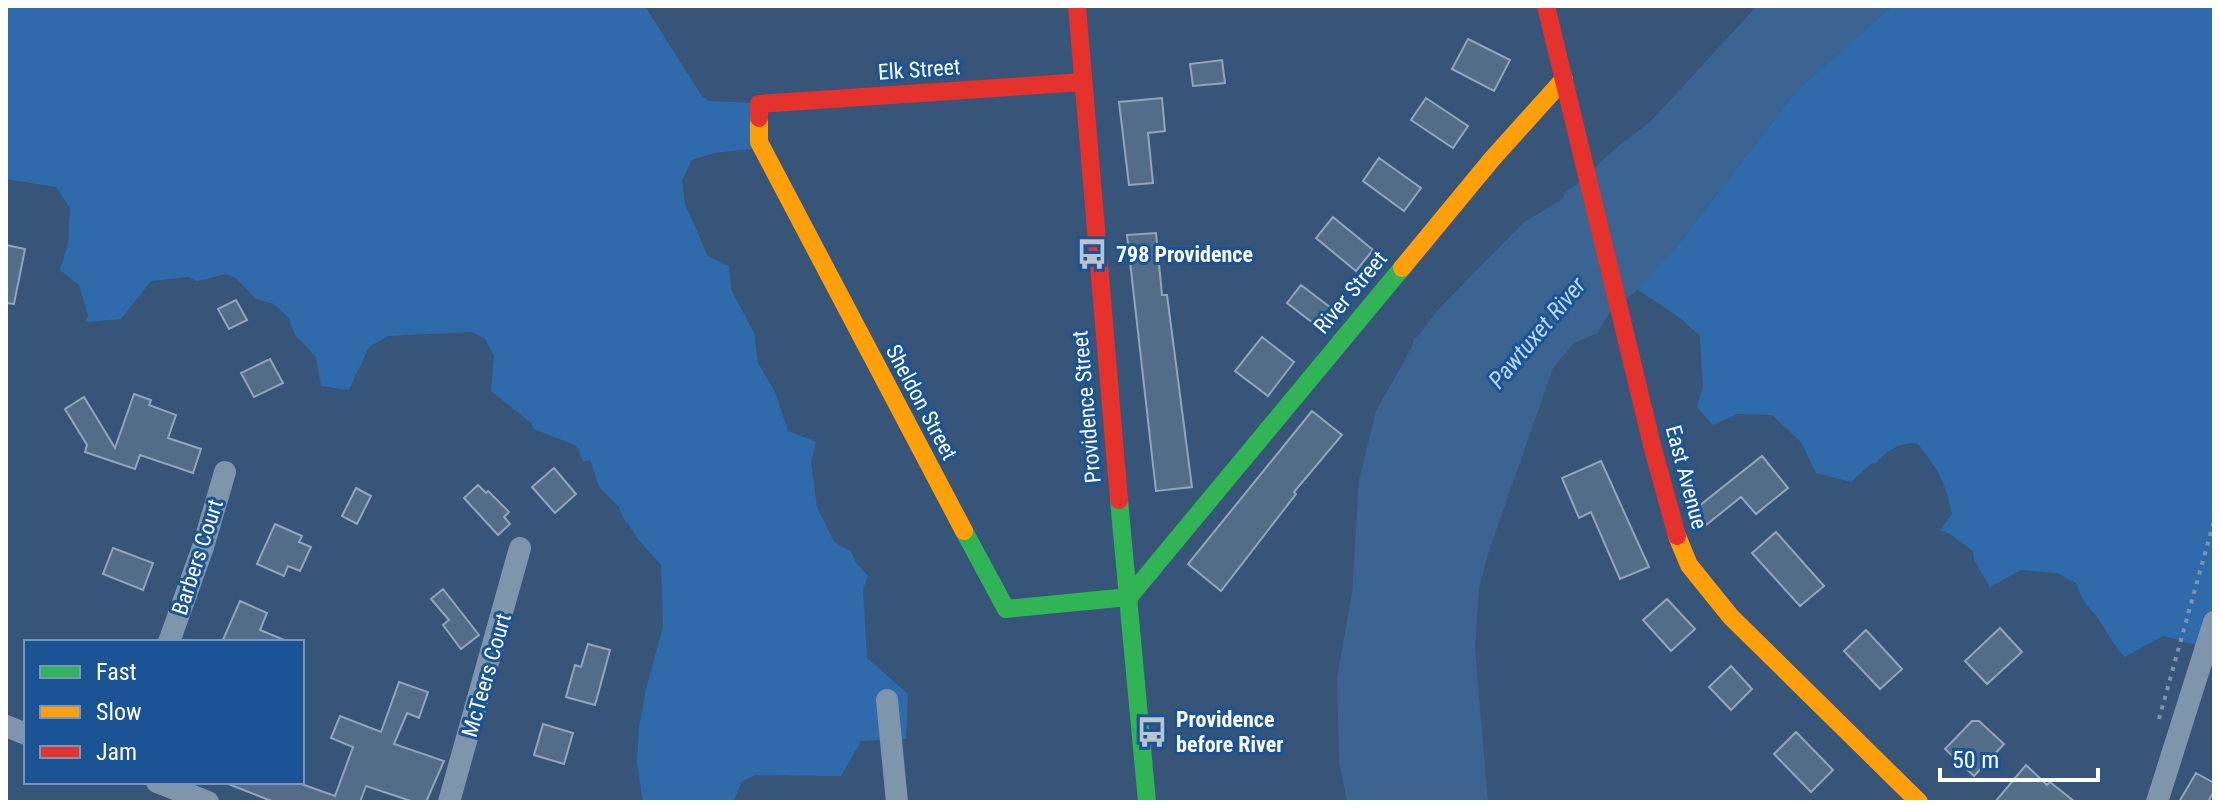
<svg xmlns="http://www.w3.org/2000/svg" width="2220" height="808" viewBox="0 0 2220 808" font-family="'Roboto Condensed',sans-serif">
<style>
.green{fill:#2f6bab}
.water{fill:#3b6492}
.building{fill:#536c88;stroke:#94a5b9;stroke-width:2}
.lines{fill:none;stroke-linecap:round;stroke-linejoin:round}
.path{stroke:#7f95ab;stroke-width:4;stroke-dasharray:4 6;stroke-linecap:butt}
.street{stroke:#7f95ab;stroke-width:22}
.fast{stroke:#30b455;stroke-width:18}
.slow{stroke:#ff9f0a;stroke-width:18}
.jam{stroke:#e5322d;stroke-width:18}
.labels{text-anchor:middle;stroke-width:6;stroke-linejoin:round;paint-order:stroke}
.street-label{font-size:22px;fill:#fff;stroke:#1a5495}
.poi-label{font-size:22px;font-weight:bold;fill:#fff;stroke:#1a5495;text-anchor:start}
.water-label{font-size:24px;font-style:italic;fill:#b8d7f6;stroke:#1a5495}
</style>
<rect width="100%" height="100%" fill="#365579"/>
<path class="green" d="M6,6H645L701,95L709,101L752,103L761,148L714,153L692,160L682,180L685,204L708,256L729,266L731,289L754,333L758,363L775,392L788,431L816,442L811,462L817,507L834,542L851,551L856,563L868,576L863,589L867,658L908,694L906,739L861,741L841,776L756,775L742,781L733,802H643L637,762L639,727L646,689L663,627L661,565L637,538L627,522L626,524L619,507L599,487L590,460L583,462L577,446L534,429L531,423L491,391L494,356L485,339L472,332L388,336L369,347L349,390L321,386L316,357L295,335L288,317L274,304L256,299L237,279L226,274L197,281L188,277L151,281L121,319L85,322L88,316L79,285L60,270L68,244L70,208L56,187L6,179Z
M1892,6H2214V641L2207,648L2163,636L2125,657C2115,647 2110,637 2103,626C2091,606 2084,608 2076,583L2057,573L2021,570L1990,587L1974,560L1973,551L1950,534L1940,530L1952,514C1946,482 1937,468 1917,443C1898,443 1887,450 1875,464L1872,463L1851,482L1816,473L1801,442L1772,415L1737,414L1713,425L1697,407L1703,387L1700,336L1679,317L1637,289L1655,270L1654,268L1673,251L1797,90Z"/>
<path class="water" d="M1757,6H1892L1797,90L1673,251C1659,264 1652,276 1638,289C1618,307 1611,306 1598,333L1574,343L1553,368L1489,551L1479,589L1475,648L1488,802H1347L1339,761L1337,678L1352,593L1359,480L1376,411L1413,345V339L1418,336L1436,312L1523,223L1562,199L1566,191L1575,186L1617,147L1650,122Z"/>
<path class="building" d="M1468,39L1510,60L1494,91L1452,69Z
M1222,60L1225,83L1193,86L1190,64Z
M1162,98L1165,131L1148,133L1153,183L1129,185L1119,102Z
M1426,98L1468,126L1453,148L1411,120Z
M1379,158L1421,188L1404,211L1363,181Z
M1333,217L1373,250L1356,271L1316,238Z
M1156,233L1162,295H1167L1192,487L1156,491L1127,235Z
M6,245L25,249L14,304L6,303Z
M1301,285L1331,308L1317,326L1287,303Z
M236,300L247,320L229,329L218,309Z
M1262,337L1294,362L1268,396L1235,371Z
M270,359L283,383L254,397L241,373Z
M134,394L151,400L149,405L176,415L168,438L201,449L193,473L140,455L135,469L85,452L87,445L65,409L84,397L115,448Z
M1312,411L1342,435L1294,492L1296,494L1221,591L1188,564Z
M1762,456L1788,488L1756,514L1741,497L1706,525L1694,510Z
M1601,461L1649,567L1620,579L1591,512L1579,518L1562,478Z
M554,468L576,494L555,513L532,487Z
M478,485L486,493L488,491L509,512L504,517L510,524L498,535L464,498Z
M356,488L371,496L357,524L342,516Z
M275,524L302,536L299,542L311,547L300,571L288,566L284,576L257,564Z
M1776,532L1824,586L1800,606L1752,553Z
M113,548L153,563L143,590L103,574Z
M443,589L479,635L461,649L443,625L449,620L431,599Z
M1667,599L1695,629L1671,651L1643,620Z
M240,601L267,613L260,630L289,642H222Z
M2000,628L2022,652L1987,684L1965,661Z
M1866,630L1902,669L1880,689L1844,651Z
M588,644L610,650L595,705L566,697L575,665L581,667Z
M1731,666L1752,689L1731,710L1709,687Z
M399,682L428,692L419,718L407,713L394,744L444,761L426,802H414L366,786L360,802H274L226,783L296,782L335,796L353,747L331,738L340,716L381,732Z
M1972,721H1979L2004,744L1974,776L1945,749Z
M543,724L573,733L564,764L534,755Z
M1796,732L1833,770L1811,792L1774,754Z
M2026,765L2047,785L2050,782L2075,802H1995Z
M2196,773L2214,783V791L2208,802H2179Z"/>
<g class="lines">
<path class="path" d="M2159,719L2214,521"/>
<path class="street" d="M169,642L203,547L225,472
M887,700L897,802
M6,726L26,734
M157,782L208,802
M449,802L520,548
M2157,802L2214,622"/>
<path class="fast" d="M1119,500L1147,802
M964,531L1006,609L1129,597L1402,268"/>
<path class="slow" d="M759,118V142L964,531
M1402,268L1492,159L1564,79
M1677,536L1689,565L1731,617L1919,802"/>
<path class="jam" d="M1077,6L1119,500
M1546,6L1653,449L1677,536
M759,118V104L1083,82"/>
</g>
<defs>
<symbol id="bus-bare" viewBox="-9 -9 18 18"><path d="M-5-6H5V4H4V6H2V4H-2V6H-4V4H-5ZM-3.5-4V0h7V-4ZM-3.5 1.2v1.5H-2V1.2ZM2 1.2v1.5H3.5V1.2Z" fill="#b9c4d0" stroke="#1a5495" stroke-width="2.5" paint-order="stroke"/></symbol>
</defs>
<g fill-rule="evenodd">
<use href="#bus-bare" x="1070" y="232" width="44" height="44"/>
<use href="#bus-bare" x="1130" y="710" width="44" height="44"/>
</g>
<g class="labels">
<g class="street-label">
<text transform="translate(919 69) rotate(-4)" y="8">Elk Street</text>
<text transform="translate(1350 292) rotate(-50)" y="8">River Street</text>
<text transform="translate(922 402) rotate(62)" y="8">Sheldon Street</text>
<text transform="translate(1086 407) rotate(-95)" y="8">Providence Street</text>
<text transform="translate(1687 477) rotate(75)" y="8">East Avenue</text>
<text transform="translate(197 557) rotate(-72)" y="8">Barbers Court</text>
<text transform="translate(486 675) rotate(-74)" y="8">McTeers Court</text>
</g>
<g class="poi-label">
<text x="1116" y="262">798 Providence</text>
<text x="1176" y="727">Providence<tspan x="1176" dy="25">before River</tspan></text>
</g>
<g class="water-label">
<text transform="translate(1537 333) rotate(-50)" y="8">Pawtuxet River</text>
</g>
</g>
<rect width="2220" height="808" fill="none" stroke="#ffffff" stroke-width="16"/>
<rect x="24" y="640" width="280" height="144" fill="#1a5495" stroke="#7698bf" stroke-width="2"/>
<rect x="40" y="666" width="40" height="12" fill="#30b455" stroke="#7698bf" stroke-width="2"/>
<text x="96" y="680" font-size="24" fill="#ffffff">Fast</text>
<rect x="40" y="706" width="40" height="12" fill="#ff9f0a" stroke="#7698bf" stroke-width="2"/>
<text x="96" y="720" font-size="24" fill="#ffffff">Slow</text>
<rect x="40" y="746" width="40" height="12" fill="#e5322d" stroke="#7698bf" stroke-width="2"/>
<text x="96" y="760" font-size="24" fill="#ffffff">Jam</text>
<path d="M1940 768v12h158v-12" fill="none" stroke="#ffffff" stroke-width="4"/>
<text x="1952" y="768" font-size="24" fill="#ffffff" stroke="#1a5495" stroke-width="6" paint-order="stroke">50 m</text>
</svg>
